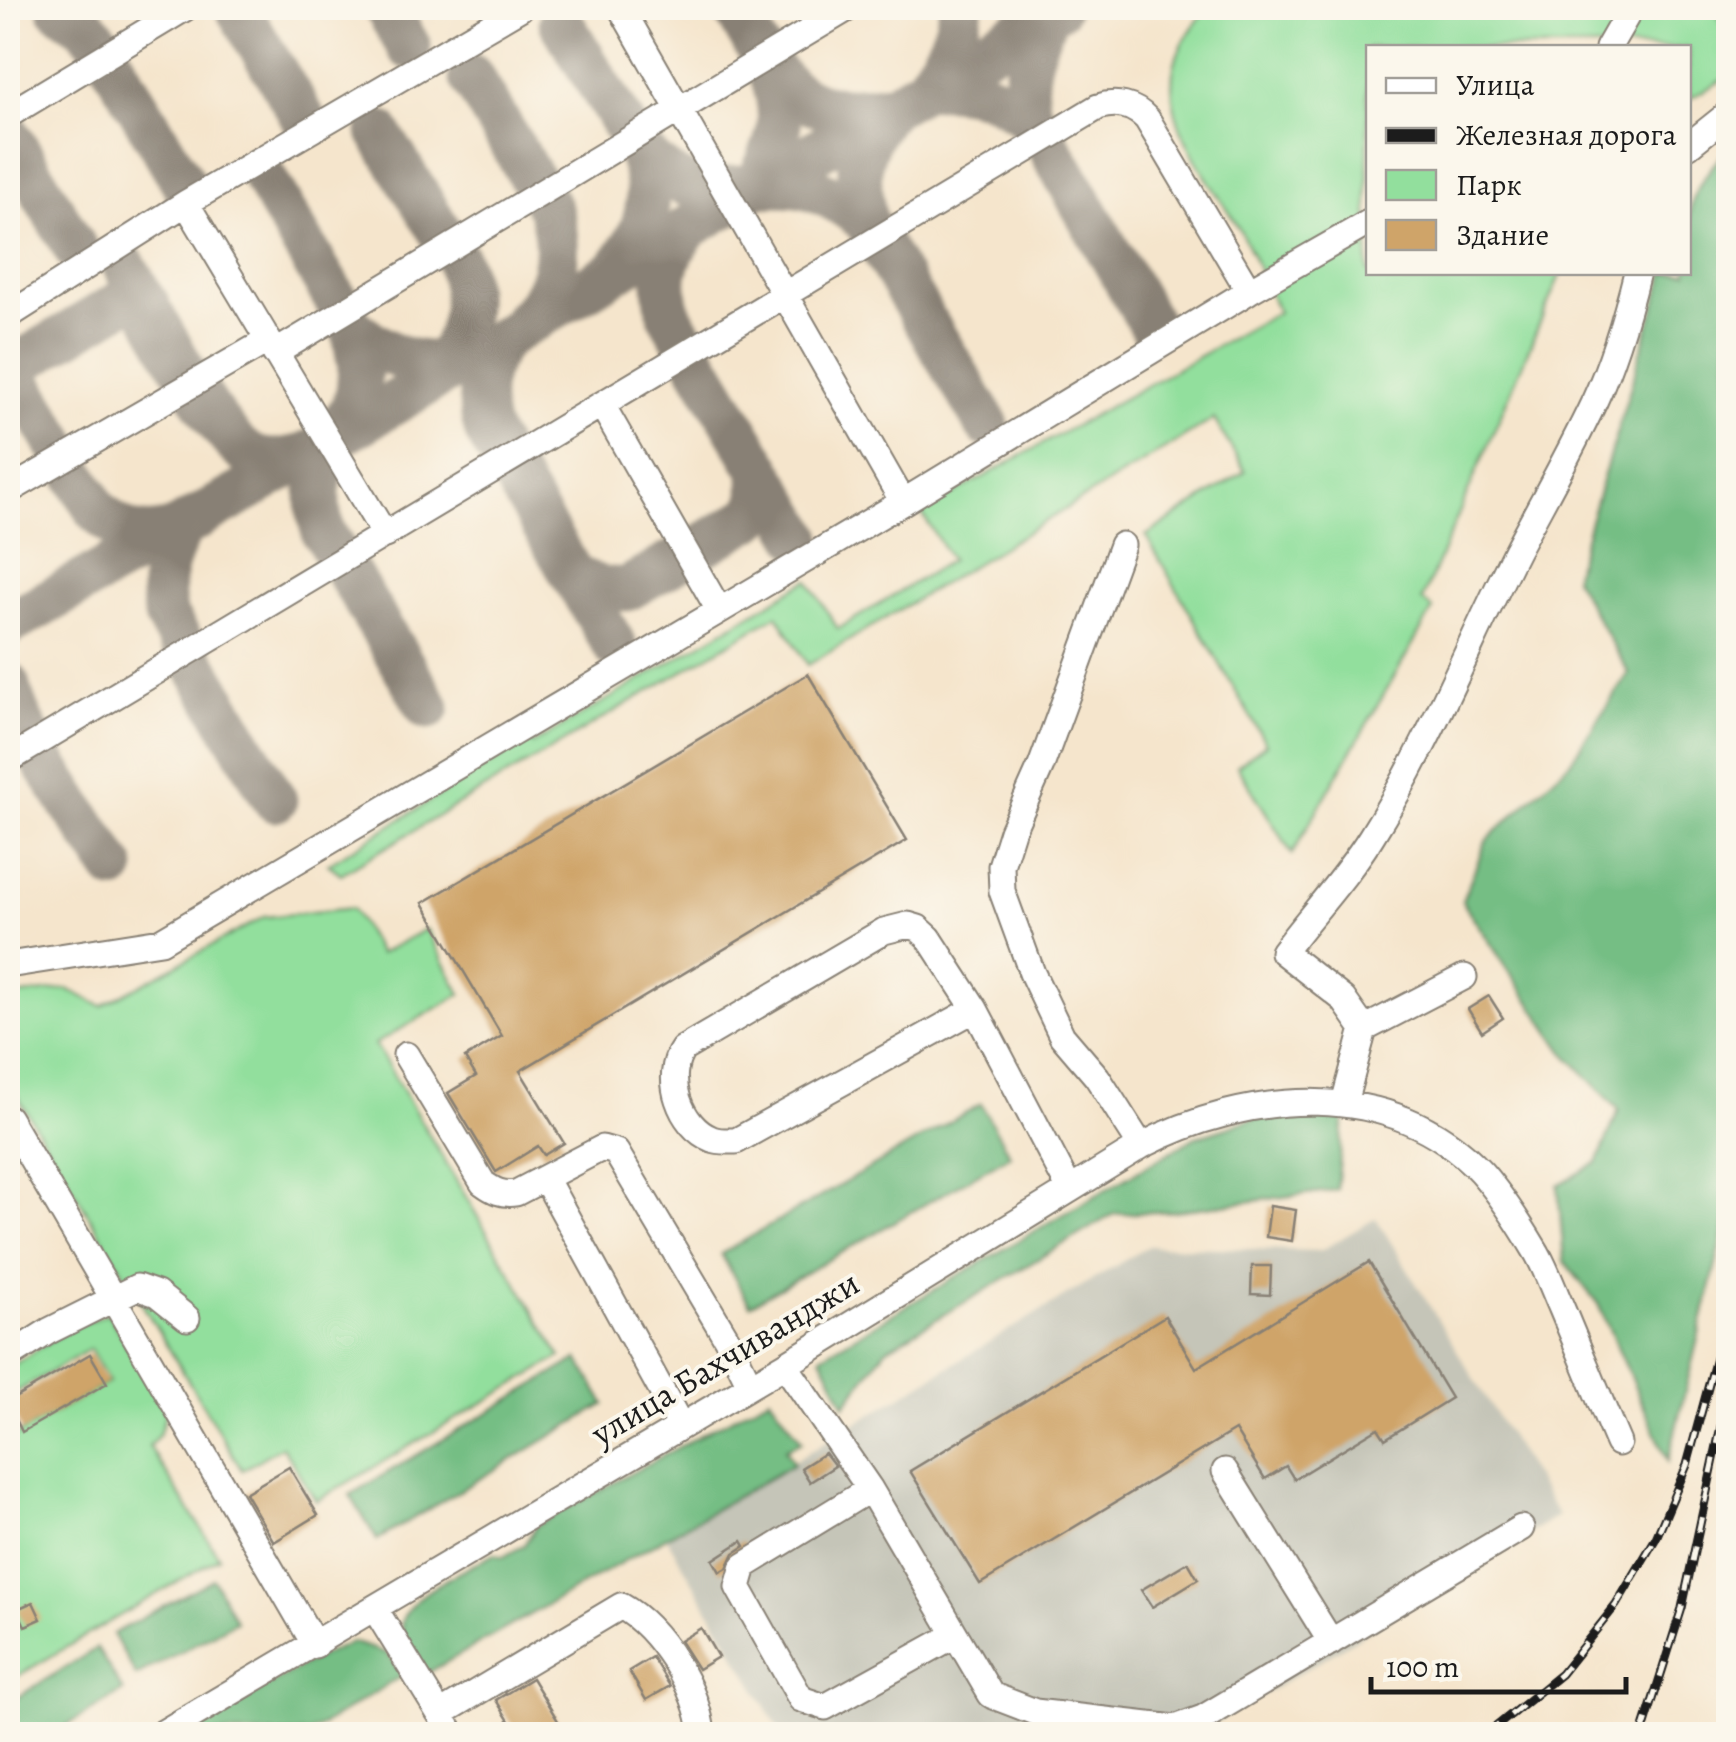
<svg xmlns="http://www.w3.org/2000/svg" width="1736" height="1742" viewBox="0 0 1736 1742" font-family="Alegreya,serif">
<style>
.industrial{fill:#c5c5b8}
.green{fill:#92df9d;stroke:#577e5c;stroke-width:2.5}
.forest{fill:#75be84;stroke:#486d50;stroke-width:2.5}
.lines{fill:none;stroke-linecap:round;stroke-linejoin:round}
.taxiway{stroke:#888074;stroke-width:45}
.building{fill:#cfa469}
.minor-casing{stroke:#888074;stroke-width:29}
.minor{stroke:#fff;stroke-width:25}
.rail-casing{stroke:#1c1c1c;stroke-width:9}
.rail{stroke:#fbf7ec;stroke-width:5;stroke-dasharray:15;stroke-linecap:butt}
.labels{text-anchor:middle;stroke-width:8;stroke-linejoin:round;paint-order:stroke}
.street-label{font-size:35px;fill:#1c1c1c;stroke:#fbf7ec}
</style>
<rect width="100%" height="100%" fill="#fbf7ec"/>
<filter id="ink" filterUnits="userSpaceOnUse"><feTurbulence type="fractalNoise" baseFrequency=".01" numOctaves="2"/><feDisplacementMap in="SourceGraphic" scale="20" xChannelSelector="R" yChannelSelector="G"/><feConvolveMatrix kernelMatrix="1 2 1 2 8 2 1 2 1" color-interpolation-filters="sRGB"/></filter>
<filter id="wash" filterUnits="userSpaceOnUse"><feTurbulence type="fractalNoise" baseFrequency=".0048" numOctaves="4" result="noise"/><feDisplacementMap in="SourceGraphic" scale="40" xChannelSelector="R" yChannelSelector="G"/><feGaussianBlur stdDeviation="2.25" result="paint"/><feColorMatrix in="noise" values="0 0 0 0 0 0 0 0 0 0 0 0 0 0 0 0 0 1.4 0 .05"/><feComposite in="paint" operator="in"/></filter>
<g filter="url(#wash)">
<rect width="100%" height="100%" fill="#f5e5cc"/>
<path class="industrial" d="M1376,1218L1558,1516L1199,1734H782L667,1538L1148,1246L1320,1251Z"/>
<path class="green" d="M1213,8H1714L1728,34V77L1689,99L1688,48H1368V272L1561,273L1422,600L1433,609L1292,854L1237,766L1266,744L1146,536L1245,471L1214,419L808,665L777,615L341,874L328,864L529,740L533,744L808,580L838,629L951,560L921,512L1278,312C1266,286 1255,260 1242,234C1211,178 1146,110 1183,43C1191,30 1199,15 1213,8Z
M352,908L379,954L426,929L461,994L375,1044L561,1357L316,1501L282,1446L242,1470L8,1081V997L67,989L102,1006L264,917Z
M108,1313L166,1412L159,1435L149,1446L219,1557L9,1681L8,1440L109,1382L90,1349L8,1397V1368L71,1328Z"/>
<path class="forest" d="M1728,149V1216L1668,1461L1598,1304L1564,1261L1558,1185L1597,1163L1619,1110L1563,1051L1462,901L1486,841L1570,762L1629,673L1573,577L1665,273L1688,272C1688,214 1684,193 1728,149Z
M981,1104L1010,1155L750,1305L721,1254Z
M1308,1113L1344,1116L1337,1190L1176,1211L1114,1214L886,1349L845,1405L821,1356L1196,1137L1262,1116Z
M578,1359L605,1404L377,1540L350,1495Z
M770,1397L802,1441L785,1449L794,1464L424,1675C417,1662 406,1647 402,1632C393,1599 470,1568 494,1554L503,1557L524,1545L537,1525Z
M213,1579L236,1621L136,1676L113,1634Z
M351,1642L387,1653L403,1675L308,1734H185L305,1664Z
M97,1648L123,1691L53,1734H8V1703Z"/>
<g class="lines">
<path class="taxiway" d="M59,8L86,26L101,44L187,189
M237,8L304,119
M386,8L409,47
M734,8C775,78 794,122 887,106
M1048,13C1033,44 1019,77 1029,112L1151,325
M561,22L637,147C657,197 649,229 616,270
M471,76L550,209C563,252 557,290 524,321
M928,82C945,58 957,37 961,8
M924,87C965,85 1003,92 1033,124
M887,110C857,149 855,173 865,220L987,425
M379,132L457,259C475,304 462,341 434,378
M8,134L78,253
M637,147C694,212 724,180 795,186C822,189 844,204 865,220
M259,169L353,329L360,368L358,391L352,410L328,441
M755,188C779,143 788,120 770,71
M687,229C664,260 660,279 670,316L801,538
M124,265C148,305 216,439 251,456C269,465 286,459 304,456
M353,329C393,359 415,369 466,360
M505,337C480,368 475,394 487,432L615,646
M8,363L96,509C118,533 142,541 174,531
M8,370L122,302L134,299L148,305
M333,439C319,472 312,499 324,533L428,707
M182,527C167,557 157,581 166,616L275,800
M574,577L602,589H627L752,517L761,503V469
M8,624L251,488L1057,8
M8,684C18,735 84,821 114,868"/>
</g>
<g id="blocks">
<path class="building" d="M808,674L907,840L520,1071L564,1143L544,1155L538,1146L496,1172L448,1093L476,1076L465,1058L502,1036L423,903Z
M1489,996L1503,1018L1482,1032L1468,1009Z
M1270,1206L1296,1210L1292,1241L1266,1237Z
M1369,1262L1451,1398L1385,1439L1378,1428L1294,1479L1286,1466L1265,1479L1235,1430L980,1584L910,1471L1165,1316L1196,1368Z
M1252,1266H1271L1270,1295L1251,1294Z
M90,1354L107,1383L22,1432L8,1402Z
M825,1453L835,1466L810,1482L801,1468Z
M289,1467L318,1515L274,1542L245,1493Z
M742,1541L745,1546L734,1553L727,1568L720,1572L713,1560Z
M1188,1562L1198,1579L1152,1607L1141,1590Z
M33,1602L41,1619L25,1626L17,1609Z
M701,1628L718,1657L698,1669L680,1641Z
M652,1657L670,1686L646,1700L629,1671Z
M532,1678L566,1734H517L496,1700Z"/>
</g>
</g>
<g filter="url(#ink)">
<use href="#blocks" fill-opacity="0" stroke="#888074" stroke-width="2.5"/>
<g class="lines">
<defs>
<path id="minor" d="M621,8L903,502
M1608,48L1631,8
M8,115L185,8
M1688,146L1728,114
M186,203L385,535
M8,316L186,203L520,8
M275,353L848,8
M602,405L719,610
M8,491L267,341
M1122,545L1041,766L1012,831L1001,866L1002,891L1032,973L1062,1036L1097,1077L1141,1146
M8,760L1098,107C1116,101 1134,105 1147,119L1249,291
M8,965L161,941L903,502L1249,291L1368,223
M975,1009L736,1141C728,1141 720,1142 712,1139C680,1127 663,1076 683,1049L884,931L908,925L918,928L929,938L975,1009L1069,1188
M1364,1029L1464,977
M406,1055L483,1183C494,1191 502,1195 516,1193L602,1148L616,1152L730,1344L750,1385
M1344,1103L1364,1029L1343,999L1283,952C1312,913 1345,879 1371,837C1428,747 1468,646 1516,551C1542,502 1570,453 1594,402C1613,361 1626,317 1637,272
M8,1118L315,1645
M545,1178L681,1426
M8,1357L49,1331L137,1287L157,1294L187,1318
M785,1365L870,1489L991,1695L1035,1712L1175,1728L1203,1718L1521,1528
M1225,1471L1331,1642
M870,1489L744,1566L738,1587L801,1699L825,1707L955,1635
M375,1609L452,1734
M440,1714L621,1606C660,1628 698,1689 702,1734
M161,1734L785,1365L1141,1146C1246,1091 1392,1076 1481,1172C1502,1196 1521,1226 1537,1253C1547,1271 1554,1291 1562,1309C1581,1354 1599,1399 1618,1443"/>
</defs>
<use href="#minor" class="minor-casing"/>
<use href="#minor" class="minor"/>
<defs>
<path id="rail" d="M1487,1734L1561,1674L1616,1605L1656,1538L1687,1465L1728,1314
M1642,1734L1682,1608L1728,1394"/>
</defs>
<use href="#rail" class="rail-casing"/>
<use href="#rail" class="rail"/>
</g>
</g>
<g class="labels">
<g class="street-label">
<text transform="translate(725 1358) rotate(-31)" y="12">улица Бахчиванджи</text>
</g>
</g>
<rect width="1736" height="1742" fill="none" stroke="#fbf7ec" stroke-width="40"/>
<rect x="1366" y="45" width="325" height="230" fill="#fbf7ec" stroke="#a29f99" stroke-width="2.5"/>
<rect x="1386" y="78" width="50" height="15" fill="#ffffff" stroke="#a29f99" stroke-width="2.5"/>
<text x="1456" y="95" font-size="30" fill="#1c1c1c">Улица</text>
<rect x="1386" y="128" width="50" height="15" fill="#1c1c1c" stroke="#a29f99" stroke-width="2.5"/>
<text x="1456" y="145" font-size="30" fill="#1c1c1c">Железная дорога</text>
<rect x="1386" y="170" width="50" height="30" fill="#92df9d" stroke="#a29f99" stroke-width="2.5"/>
<text x="1456" y="195" font-size="30" fill="#1c1c1c">Парк</text>
<rect x="1386" y="220" width="50" height="30" fill="#cfa469" stroke="#a29f99" stroke-width="2.5"/>
<text x="1456" y="245" font-size="30" fill="#1c1c1c">Здание</text>
<path d="M1371 1677v15h255v-15" fill="none" stroke="#1c1c1c" stroke-width="5"/>
<text x="1386" y="1677" font-size="30" fill="#1c1c1c" stroke="#fbf7ec" stroke-width="8" paint-order="stroke">100 m</text>
</svg>
